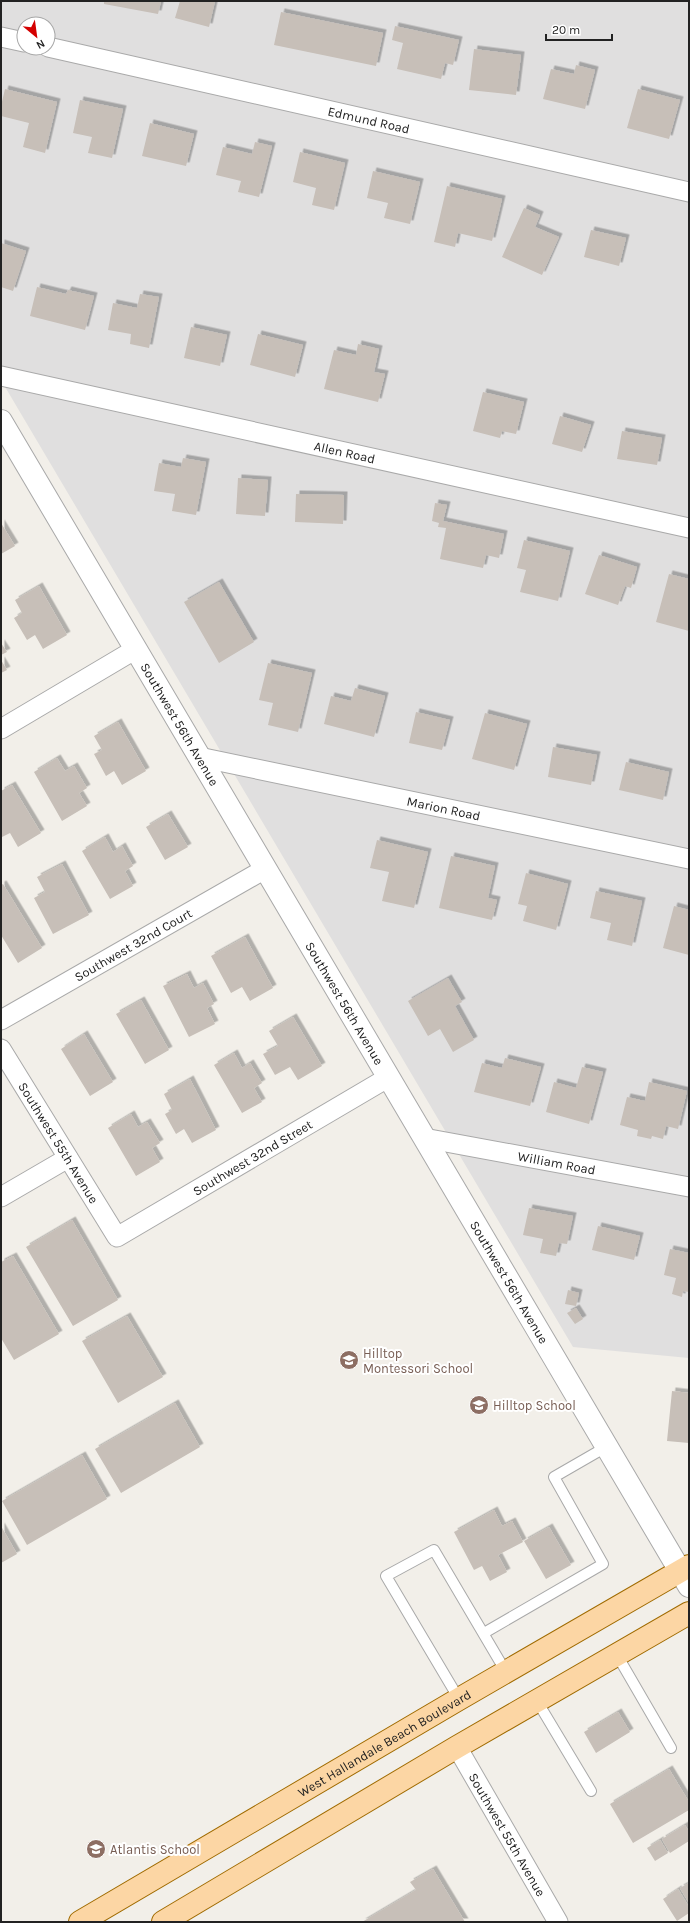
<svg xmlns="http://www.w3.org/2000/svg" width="690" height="1923" viewBox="0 0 690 1923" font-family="Karla,sans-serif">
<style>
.residential{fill:#e0dfdf;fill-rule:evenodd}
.building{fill:#c7bfb8;filter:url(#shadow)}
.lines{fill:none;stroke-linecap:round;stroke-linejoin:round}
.service-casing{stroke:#a9a9a9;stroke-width:12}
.minor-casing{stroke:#a9a9a9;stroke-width:21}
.tertiary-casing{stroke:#a9a9a9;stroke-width:24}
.primary-casing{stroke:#a06b00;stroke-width:24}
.service{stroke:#fff;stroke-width:10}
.minor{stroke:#fff;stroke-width:19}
.tertiary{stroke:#fff;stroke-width:22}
.primary{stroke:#fcd6a4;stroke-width:22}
.labels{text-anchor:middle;stroke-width:4;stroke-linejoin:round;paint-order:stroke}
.street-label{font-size:13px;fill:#222;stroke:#fff}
.education-label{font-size:13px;fill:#785e54;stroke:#fff;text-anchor:start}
</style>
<defs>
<filter id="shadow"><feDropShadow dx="3.5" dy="-3.5" stdDeviation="0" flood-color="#0004"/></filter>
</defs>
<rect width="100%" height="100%" fill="#f2efe9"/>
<path class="residential" d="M1,1H689V1358L573,1347L1,380ZM24,24H48V48H24Z"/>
<path class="building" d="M104,1H161L158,14L104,4Z
M180,1H215L209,27L175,18Z
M281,12L383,33L376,66L274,45Z
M395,26L459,40L453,65L445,63L441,79L397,69L403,43L392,40Z
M474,49L521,55L516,95L469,90Z
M576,65L595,70L585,109L543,99L551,69L574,74Z
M5,89L57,102L45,153L23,147L29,123L1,116V106Z
M638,89L680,100L669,139L627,128Z
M80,100L123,109L112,158L88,153L92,137L73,133Z
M150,123L194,134L186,166L142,156Z
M255,142L272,146L259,197L238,192L241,181L216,175L223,147L252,154Z
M300,152L345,163L334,210L312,205L316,188L293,182Z
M373,171L420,182L410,224L384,218L388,203L367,198Z
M447,186L502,199L492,241L458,233L455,247L434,242Z
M524,208L540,215L535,227L559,237L542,275L502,257Z
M591,230L626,238L619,266L584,257Z
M1,243L26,251L13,291L1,287Z
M37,287L66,294L68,290L94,296L85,330L30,316Z
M140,294L159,297L149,348L130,344L131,334L108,330L113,303L137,308Z
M191,327L227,335L220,366L184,358Z
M258,334L303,345L295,377L250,365Z
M358,344L379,349L374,372L385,374L378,402L324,389L334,350L356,355Z
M483,392L524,402L516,434L502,431L500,438L473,431Z
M560,416L591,425L582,452L552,444Z
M622,431L662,438L657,465L617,459Z
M183,458L206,462L196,515L172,511L175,494L154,491L159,463L181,467Z
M238,478L268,480L265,516L236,514Z
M296,494L344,495L343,524L295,522Z
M435,503L447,505L443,521L504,534L499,558L486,555L483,568L440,559L446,528L438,527L439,523L432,521Z
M1,523L15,546L1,554Z
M524,540L570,551L558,601L520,592L526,570L517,568Z
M599,555L637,567L631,588L625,586L618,605L585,594Z
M669,574L689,579V631L656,622Z
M219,582L254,642L219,663L184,602Z
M39,586L67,635L43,649L35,635L27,640L14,618L22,613L15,600Z
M1,643L7,652L1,655Z
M1,660L7,670L1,673Z
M268,663L312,673L298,732L268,725L273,703L259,700Z
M355,688L385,696L374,737L324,724L331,696L351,701Z
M416,712L450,720L442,750L409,743Z
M485,713L527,724L514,770L472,759Z
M118,722L146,771L122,785L114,771L106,776L94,754L102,750L94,736Z
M553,747L597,755L591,785L548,777Z
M57,758L65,771L74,766L87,788L79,793L87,806L62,821L34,772Z
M626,762L669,772L663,800L619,790Z
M12,785L41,833L18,847L10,833L2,837L1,836V791Z
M168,814L188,847L165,860L146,827Z
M105,837L113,852L122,846L133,866L125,871L133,886L110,899L82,851Z
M377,840L428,852L414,908L382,901L389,872L370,868Z
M451,856L495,866L488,898L497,900L492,920L439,908Z
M62,864L89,915L53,934L34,898L45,892L37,877Z
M526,873L568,884L556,930L523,921L527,906L518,904Z
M3,884L42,948L18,963L1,935V885Z
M596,891L642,901L632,946L607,940L611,923L590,918Z
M674,906L689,910V955L663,948Z
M245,937L273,988L250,1001L242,987L231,993L211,956Z
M187,974L194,988L203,983L214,1004L207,1008L215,1024L189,1037L163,986Z
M448,978L462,1002L455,1006L474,1040L453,1052L440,1029L428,1036L408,1001Z
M141,1000L169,1050L145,1064L116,1014Z
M293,1017L322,1066L298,1080L290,1067L275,1075L263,1054L278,1046L269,1031Z
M84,1034L113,1082L90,1096L61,1049Z
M234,1053L242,1068L250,1063L262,1083L254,1088L262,1102L242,1113L214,1065Z
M505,1058L541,1067L530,1106L474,1092L482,1063L502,1068Z
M582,1067L603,1072L589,1124L546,1112L554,1082L576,1088Z
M190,1079L216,1130L192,1143L184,1129L176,1134L165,1114L172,1110L164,1094Z
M649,1082L687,1091L678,1129L666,1126L663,1139L652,1136L651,1139L637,1136L638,1130L620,1125L627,1097L645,1101Z
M131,1114L138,1127L147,1122L160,1143L152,1148L160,1162L136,1176L108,1128Z
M529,1208L573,1216L567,1244L559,1243L556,1256L540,1253L543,1239L523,1235Z
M72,1220L118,1300L73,1326L26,1247Z
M598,1226L640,1236L634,1260L592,1250Z
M670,1249L689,1253V1292L683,1291L682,1297L672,1294L676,1278L664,1275Z
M13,1256L59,1334L14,1360L1,1338V1262Z
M568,1290L579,1293L576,1306L565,1304Z
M576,1308L583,1319L575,1324L567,1313Z
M127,1316L163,1377L118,1403L82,1341Z
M672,1391L689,1393V1443L667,1441Z
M175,1403L200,1447L121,1493L95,1449Z
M82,1455L107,1499L27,1545L2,1501Z
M494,1510L502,1526L512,1521L523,1542L498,1555L507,1572L490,1581L482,1566L474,1570L454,1532Z
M1,1526L17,1554L1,1563Z
M549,1527L571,1565L546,1579L524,1541Z
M618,1712L630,1732L596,1753L584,1732Z
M669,1769L689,1802V1810L633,1843L610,1804Z
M685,1825L689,1832V1841L670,1853L662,1839Z
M660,1840L668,1853L655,1861L647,1848Z
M433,1869L465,1922H362L416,1890L410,1882Z
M689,1883V1903L680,1888Z
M678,1889L689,1907V1913L677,1921L663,1899Z"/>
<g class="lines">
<defs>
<path id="service" d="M484,1633L603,1564L554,1477L606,1447
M617,1655L671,1748
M459,1699L386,1576L434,1550L506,1672
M537,1701L591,1791"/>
<g id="minor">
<path d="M1,37L24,42"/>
<path id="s1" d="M48,47L689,192"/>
<path id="s2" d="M1,376L689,528"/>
<path d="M1,729L136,649"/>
<path id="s3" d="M199,757L689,859"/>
<path id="s4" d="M1,1020L265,869"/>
<path id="s5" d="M1,1049L117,1237L389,1077"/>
<path id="s6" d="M424,1138L689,1187"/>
<path d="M1,1197L68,1158"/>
<path id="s7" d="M457,1747L558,1922"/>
</g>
<g id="tertiary">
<path id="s8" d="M1,421L689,1586"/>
</g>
<g id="primary">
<path id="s9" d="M80,1922L459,1699L689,1566"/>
<path d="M163,1922L457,1747L689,1613"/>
</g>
</defs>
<use href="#service" class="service-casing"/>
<use href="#minor" class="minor-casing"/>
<use href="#tertiary" class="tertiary-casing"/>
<use href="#primary" class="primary-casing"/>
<use href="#service" class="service"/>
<use href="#minor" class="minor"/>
<use href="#tertiary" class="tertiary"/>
<use href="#primary" class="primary"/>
</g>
<defs>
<symbol id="school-disc" viewBox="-11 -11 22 22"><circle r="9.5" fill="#8d6e63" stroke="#fff"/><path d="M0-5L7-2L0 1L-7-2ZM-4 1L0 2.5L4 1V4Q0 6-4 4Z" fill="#fff"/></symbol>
</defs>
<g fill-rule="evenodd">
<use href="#school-disc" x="338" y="1349" width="22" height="22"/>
<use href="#school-disc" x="468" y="1394" width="22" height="22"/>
<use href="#school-disc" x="85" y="1838" width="22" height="22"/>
</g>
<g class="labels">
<g class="street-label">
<text dy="5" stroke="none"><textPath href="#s1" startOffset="329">Edmund Road</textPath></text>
<text dy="5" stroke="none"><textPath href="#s2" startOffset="352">Allen Road</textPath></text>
<text dy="5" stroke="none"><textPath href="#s8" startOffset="352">Southwest 56th Avenue</textPath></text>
<text dy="5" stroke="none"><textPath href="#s3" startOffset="250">Marion Road</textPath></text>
<text dy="5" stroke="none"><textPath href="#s4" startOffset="152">Southwest 32nd Court</textPath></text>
<text dy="5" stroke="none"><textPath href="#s8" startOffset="676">Southwest 56th Avenue</textPath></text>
<text dy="5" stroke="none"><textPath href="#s5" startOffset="110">Southwest 55th Avenue</textPath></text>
<text dy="5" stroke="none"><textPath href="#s5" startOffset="378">Southwest 32nd Street</textPath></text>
<text dy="5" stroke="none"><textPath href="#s6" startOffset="135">William Road</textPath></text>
<text dy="5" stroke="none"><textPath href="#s8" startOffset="1000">Southwest 56th Avenue</textPath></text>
<text dy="5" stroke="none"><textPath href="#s9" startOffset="353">West Hallandale Beach Boulevard</textPath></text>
<text dy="5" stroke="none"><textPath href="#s7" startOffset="101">Southwest 55th Avenue</textPath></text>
</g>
<g class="education-label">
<text x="363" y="1358">Hilltop<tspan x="363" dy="15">Montessori School</tspan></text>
<text x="493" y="1410">Hilltop School</text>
<text x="110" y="1854">Atlantis School</text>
</g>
</g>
<rect width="690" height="1923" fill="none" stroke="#222222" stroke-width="4"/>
<g transform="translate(36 36) rotate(151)"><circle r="19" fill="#ffffff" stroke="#a7a7a7"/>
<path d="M0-3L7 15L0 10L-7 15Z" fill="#d40000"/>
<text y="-6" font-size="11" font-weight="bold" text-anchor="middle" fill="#222222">N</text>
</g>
<path d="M546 34v6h66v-6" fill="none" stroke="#222222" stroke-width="2"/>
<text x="552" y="34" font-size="12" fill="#222222" stroke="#ffffff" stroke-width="3" paint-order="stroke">20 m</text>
</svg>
